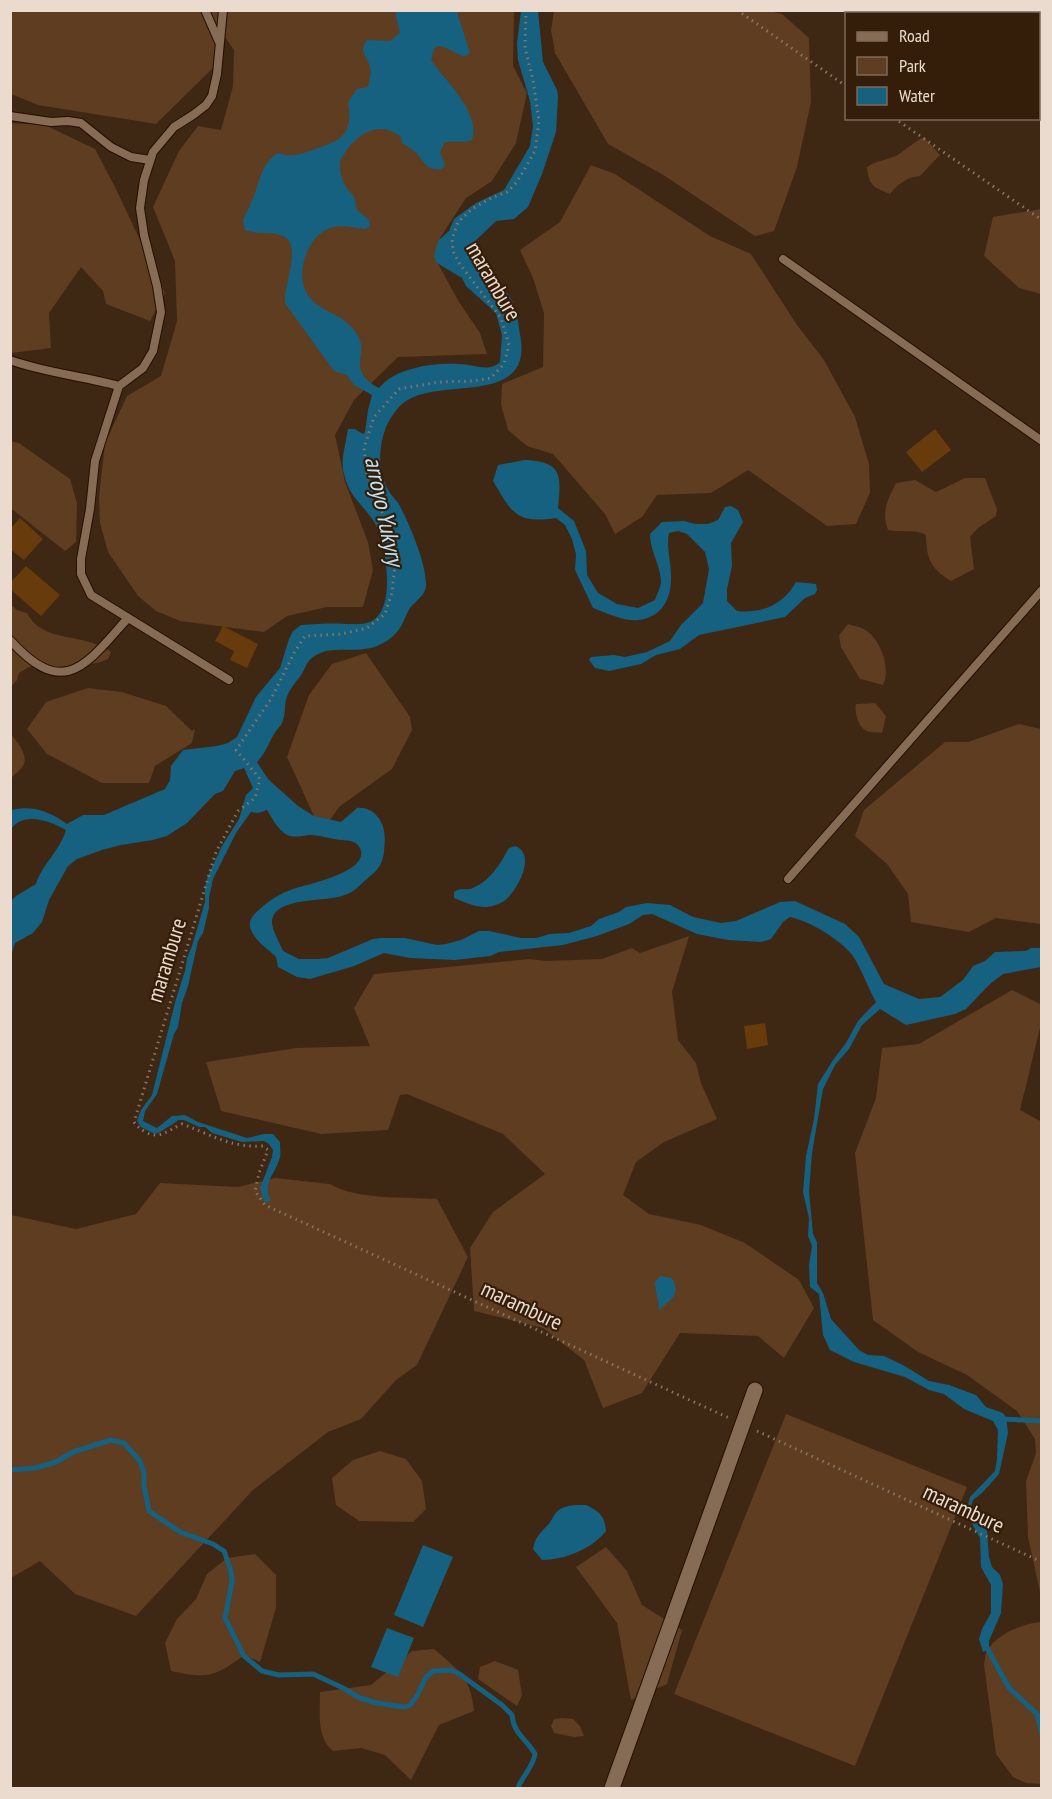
<svg xmlns="http://www.w3.org/2000/svg" width="1052" height="1799" viewBox="0 0 1052 1799" font-family="'PT Sans Narrow',sans-serif">
<style>
.green{fill:#5e3d20}
.water{fill:#166180}
.lines{fill:none;stroke-linecap:round;stroke-linejoin:round}
.stream{stroke:#166180;stroke-width:5}
.building{fill:#673b0c}
.lane-casing{stroke:#240f00;stroke-width:10}
.street-casing{stroke:#240f00;stroke-width:17}
.path{stroke:#887564;stroke-width:3;stroke-dasharray:1.5 4.5;stroke-linecap:butt}
.lane{stroke:#866b55;stroke-width:8}
.street{stroke:#866b55;stroke-width:15}
.labels{text-anchor:middle;stroke-width:4.5;stroke-linejoin:round;paint-order:stroke}
.street-label{font-size:22px;fill:#eadbce;stroke:#341d09}
.water-label{font-size:24px;font-style:italic;fill:#bfe4f6;stroke:#341d09}
</style>
<rect width="100%" height="100%" fill="#3e2713"/>
<path class="green" d="M10,11H201L222,59L156,124L38,105L11,94Z
M209,11H514L513,66L527,93L516,143L492,181L466,198L440,238L437,262L459,302L480,333L487,354L398,357L354,400L335,435L345,482L368,542L373,570L363,607H327L287,616L264,632L180,621L156,611L138,596L108,552L100,523L99,497L105,443L127,396L161,376L177,321L175,261L153,207L179,151L198,126L221,130L233,86L234,50L213,20Z
M769,11L782,14L809,38L811,102L797,167L774,231L755,236L665,176L608,144L555,53L551,30L554,11Z
M10,123L45,125L95,149L115,187L165,293L150,321L106,304L103,291L81,267L49,313L51,348L11,353Z
M924,137L940,155L920,176C907,177 898,184 890,194C873,187 869,186 867,167C877,160 889,160 899,154C908,148 914,142 924,137Z
M591,165L615,174L710,236L751,254L797,325L824,360L855,417L869,464L870,493L856,524L827,526L748,470L711,493L657,495L642,517L615,534L605,514L553,454L527,446L508,430L501,404L502,384L543,367L544,313L533,278L520,250L560,222Z
M1041,209H1042L1041,294L1019,288L984,256L993,217Z
M10,441L19,443L70,479L77,503L76,542L65,551L13,510L11,511Z
M965,478H985L997,509L996,516L978,528L970,537L974,569L951,581C931,569 926,558 926,535C916,529 901,533 888,530C881,510 888,500 896,483L915,480L936,492Z
M10,604L17,610L27,613C42,644 85,632 111,652L108,659L101,662L62,670L47,664L31,666L19,673L17,680L11,687Z
M848,624C854,626 862,627 867,631C881,641 891,669 883,685L860,679L841,647L839,635Z
M366,653L415,724L410,717L412,730L392,769L339,807L328,823L323,819L314,816L287,757L309,695L332,664Z
M88,688L122,692L166,706L192,731L195,729L192,743L155,766L149,783H102L47,754L27,729L46,702Z
M875,703L886,716L882,733C878,732 871,733 867,731C858,728 854,711 856,704Z
M1019,724L1041,729V924L996,918L969,932L911,922L908,894L887,864L855,836L864,810L945,742H968Z
M10,733C16,740 28,754 24,764C22,769 15,774 11,778Z
M689,936L672,992L678,1040L696,1063L701,1083L717,1119L664,1142L636,1162L623,1195L649,1214L701,1225L745,1243L799,1280L814,1308L784,1358L758,1336L680,1333L642,1393L603,1408L584,1360L543,1328L474,1311L470,1248L493,1212L545,1174L503,1134L407,1094L400,1095L388,1130L321,1134L221,1111L206,1062L296,1048L370,1046L354,1008L374,974L530,959L546,961L602,959L632,948L640,953Z
M1012,990L1042,1005L1041,1024L1020,1110L1042,1122L1041,1597L1028,1537L1026,1481L1036,1453L1035,1439L1017,1411L967,1375L918,1352L873,1320L855,1153L876,1098L882,1048L919,1044Z
M275,1178L330,1184C357,1200 405,1197 437,1199L468,1257L417,1365L396,1380L361,1419L328,1432L253,1490L136,1616L75,1594L40,1561L11,1578V1215L76,1229L136,1214L160,1183L238,1187Z
M786,1414L967,1487L855,1766L674,1694Z
M380,1451L406,1459L422,1481L426,1509L413,1522L359,1521L336,1505L332,1478L353,1460Z
M606,1547L627,1571L642,1605L682,1630L667,1684L631,1700L617,1623L576,1567Z
M255,1554L276,1575V1608L260,1662L245,1655C214,1677 208,1679 171,1671L165,1643L177,1619L196,1599L207,1574L227,1558Z
M1041,1622V1784L1026,1783L1013,1777L996,1754L984,1665C985,1661 985,1654 987,1651C996,1634 1024,1623 1041,1622Z
M434,1649C458,1670 471,1677 474,1711L439,1725L411,1780L385,1755L361,1748L333,1751C316,1737 320,1713 320,1692L371,1685L412,1651Z
M495,1661L518,1670L522,1695L517,1706L478,1679L480,1667Z
M562,1718L573,1719L580,1726L584,1736L574,1737L554,1733L551,1726L554,1719Z"/>
<path class="water" d="M395,11L457,12L470,53L464,57L444,47L438,46L434,49L431,60C445,81 481,112 472,140C462,144 455,140 445,142L440,152L445,165L442,169C424,171 425,160 414,151C411,148 406,146 402,143L401,137C376,117 352,138 340,161C339,175 344,188 354,196L357,210L369,220L370,226L366,229C355,228 341,224 330,228C306,236 293,278 310,298C322,313 343,313 357,334C371,355 344,369 379,388C397,367 433,363 459,364C473,364 489,373 500,362L502,335L496,313L466,286L462,278L437,263L434,257L438,241L449,231L454,219L476,203L504,190L530,146L533,126L530,101L518,60L517,43L521,11H538L543,62L557,90L558,96L556,132L542,174L528,207L514,219L496,221L472,244L470,250C483,269 503,282 513,303C518,313 518,323 520,334C535,410 436,374 402,404C396,409 387,423 385,430C378,449 378,474 389,491C392,497 397,500 400,506C410,526 425,560 426,583C427,595 416,600 410,608C405,616 403,625 397,632C369,663 336,640 313,657C307,661 305,669 301,675C297,681 291,687 288,694C284,702 286,712 283,720C282,725 279,727 276,731C268,743 268,750 257,762L268,779L298,806L314,816L341,822L357,808C367,807 375,812 380,820C386,830 385,841 384,852C382,865 378,870 368,878C357,887 357,891 342,896C323,902 276,897 272,920C271,929 280,943 283,951L299,959H318L328,958L373,939L381,938H405L437,945L446,944L461,940L479,931H489L521,938H536L550,934L569,933L591,926L599,919L619,912L626,907L647,903L670,905L693,917L721,923L736,921L780,902L795,901L845,924L859,937L884,984L919,999L940,997L963,980L973,966L985,961L995,952L1026,951L1031,948H1041V967L1003,974L990,984L966,1009L955,1014L906,1025L880,1009L862,1025L849,1049L835,1065L823,1089L812,1153L809,1191L813,1234L817,1242V1283L823,1293L831,1319L859,1350L868,1355L884,1356L903,1365L929,1381L949,1385L976,1395L986,1407L1003,1413L1006,1417L1008,1433L999,1474L982,1493L973,1500L971,1507L973,1513L987,1531L989,1557L992,1567L1000,1575L1003,1584L1001,1613L989,1641V1649L983,1652L979,1639L982,1629L991,1613V1585L981,1567L980,1538L966,1513L970,1497L995,1471L997,1459L998,1430L993,1421L964,1409L944,1394L929,1390L905,1377L854,1362L830,1350L823,1335L819,1294L810,1287L809,1265L812,1246L808,1236L809,1218L803,1192L806,1156L814,1119L818,1084L833,1060L846,1043L858,1021L876,1002C868,988 862,970 853,956C841,940 810,921 790,917L783,922L771,939L761,942L728,940L697,934L652,914L643,915L629,924L597,936L563,945L499,952L490,956L455,960L410,958L384,953L354,966L310,979L297,977L278,967L276,957C268,949 256,942 251,930C247,920 254,914 261,908C270,900 281,893 293,889C307,884 371,872 360,848C356,840 349,841 341,840C330,839 321,835 309,835C302,836 294,838 287,835C278,830 272,818 267,810L258,813L251,812L236,833L213,879L209,898V908L203,933L198,941L188,986L182,1003L178,1027L174,1034L157,1094L145,1111L143,1121L157,1128L172,1116L185,1115L198,1122L247,1138L264,1134H273L280,1142C280,1147 281,1153 280,1157C276,1174 261,1183 271,1201L264,1202L260,1188L272,1157L273,1150L269,1144L264,1141L242,1142L212,1133L205,1127H199L184,1120H179L160,1132L155,1134L141,1127L137,1121L141,1110L152,1095L176,999L185,971L187,958L192,946L205,902V887L208,876L222,846L239,819L246,795L253,788L244,768L235,771L223,791L215,794L187,823L167,836L153,840L121,845L102,850L77,859L68,866L49,900L42,922L33,933L15,943L11,955V901L16,896L36,884C42,864 60,851 66,830C50,821 24,811 11,829V810C32,805 49,811 67,824L83,815H104L165,789L170,780L171,766L183,750L217,746L228,743L237,737L256,697L280,668L289,639L293,631L301,625C316,624 332,623 347,624C355,624 362,625 370,622C398,611 386,540 373,520C361,503 349,496 344,474C340,461 346,443 348,429H355L363,434L365,432L368,410L372,395L354,385L347,375L334,371L285,303C283,286 303,245 283,236C272,231 258,235 245,230L243,220C246,213 250,206 253,198C260,182 261,163 278,153C292,158 301,154 315,149C343,140 353,134 348,102L357,89L368,87C369,81 372,72 370,67C367,55 358,52 367,40L390,41L400,33Z
M525,460C563,462 561,475 558,508L574,521L586,551L587,575L598,593L617,604L638,608L655,600C657,594 661,587 661,581C660,564 650,551 650,534L662,522L684,521L695,524H708L718,520L725,507L731,506L738,510L743,522L731,543L732,566L727,589V601L737,611C762,614 784,604 796,582L816,584L817,590L815,594L805,598L785,617L699,635L680,649L656,655L641,664L609,671L595,668L589,660L591,657L614,655L625,657L647,652L670,641L681,625L703,603L709,569L705,552L687,534L678,531L669,533C666,547 671,561 671,575C672,597 663,617 639,620C625,622 606,613 593,608L575,570L576,554L572,539L565,525L556,518C516,524 512,513 493,481L498,465Z
M515,846C538,854 516,893 504,901C500,904 490,907 486,907C475,907 463,902 454,898V892C460,887 466,891 473,888C491,880 500,864 509,848Z
M660,1276L672,1278C681,1296 672,1298 659,1310C659,1300 655,1292 655,1282Z
M586,1505C599,1511 605,1516 606,1531C592,1549 564,1560 542,1560L533,1549C535,1538 539,1534 547,1526C551,1522 552,1518 555,1514C562,1504 575,1505 586,1505Z
M423,1545L453,1557L423,1627L394,1615Z
M387,1628L414,1638L398,1677L371,1667Z"/>
<g class="lines">
<path class="stream" d="M1001,1419L1042,1421
M10,1470L35,1468L56,1462L73,1452L111,1440L124,1443L140,1461L144,1473V1486L149,1511L180,1532L213,1544L224,1551L231,1571L232,1582L225,1618L244,1656L262,1671L279,1675L313,1674L343,1688L360,1698L377,1703L404,1707L410,1705L417,1696L426,1677L433,1671L450,1670L458,1673L502,1705L512,1715C514,1735 526,1738 535,1754C533,1768 522,1776 518,1788
M986,1646L1009,1688L1037,1714L1042,1735"/>
</g>
<path class="building" d="M935,429L951,450L922,472L906,452Z
M20,518L43,539L24,560L10,549V529Z
M26,566L60,595L41,616L10,589V583Z
M223,626L258,644L247,668L230,660L234,651L215,641Z
M765,1023L768,1045L747,1049L744,1026Z"/>
<g class="lines">
<defs>
<path id="lane" d="M205,10L219,42
M223,10L217,74L212,96L206,105L193,115L174,127L153,152L144,180L140,208L144,235L157,286L161,312L153,351L143,368L119,386L95,461L90,509L81,559V574L91,595L229,680
M1006,14L1008,10
M10,116L51,122L68,121L81,123L111,147L131,157L150,160
M783,259L1042,441
M10,360C46,373 83,376 119,386
M10,640C64,700 86,665 127,619
M788,879L1042,590"/>
<path id="street" d="M612,1788L755,1390"/>
</defs>
<use href="#lane" class="lane-casing"/>
<use href="#street" class="street-casing"/>
<path class="path" d="M526,10L525,48L533,80L539,121L535,151L517,182L507,192L491,198L472,209L458,222L452,239L453,251L459,263L501,318L509,345L504,364L491,378L472,381L439,382L399,389L374,417L364,448L367,474L387,525L395,564L392,592L385,614L367,628L341,634L305,636L294,653L271,699L236,750L260,779L255,798L238,811L216,852L134,1122C137,1127 140,1128 145,1132C160,1140 168,1130 182,1124C212,1135 231,1148 263,1146L268,1150L259,1173L255,1191L265,1205L729,1418
M737,10L846,86
M894,118L1042,220
M757,1431L1042,1562"/>
<use href="#lane" class="lane"/>
<use href="#street" class="street"/>
</g>
<g class="labels">
<g class="street-label">
<text transform="translate(494 281) rotate(60)" y="8">marambure</text>
<text transform="translate(166 960) rotate(-73)" y="8">marambure</text>
<text transform="translate(522 1305) rotate(25)" y="8">marambure</text>
<text transform="translate(964 1508) rotate(25)" y="8">marambure</text>
</g>
<g class="water-label">
<text transform="translate(384 511) rotate(78)" y="8">arroyo Yukyry</text>
</g>
</g>
<rect width="1052" height="1799" fill="none" stroke="#eadbce" stroke-width="24"/>
<rect x="845" y="12" width="195" height="108" fill="#341d09" stroke="#7d6958" stroke-width="1.5"/>
<rect x="857" y="32" width="30" height="9" fill="#866b55" stroke="#7d6958" stroke-width="1.5"/>
<text x="899" y="42" font-size="18" fill="#eadbce">Road</text>
<rect x="857" y="57" width="30" height="18" fill="#5e3d20" stroke="#7d6958" stroke-width="1.5"/>
<text x="899" y="72" font-size="18" fill="#eadbce">Park</text>
<rect x="857" y="87" width="30" height="18" fill="#166180" stroke="#7d6958" stroke-width="1.5"/>
<text x="899" y="102" font-size="18" fill="#eadbce">Water</text>
</svg>
